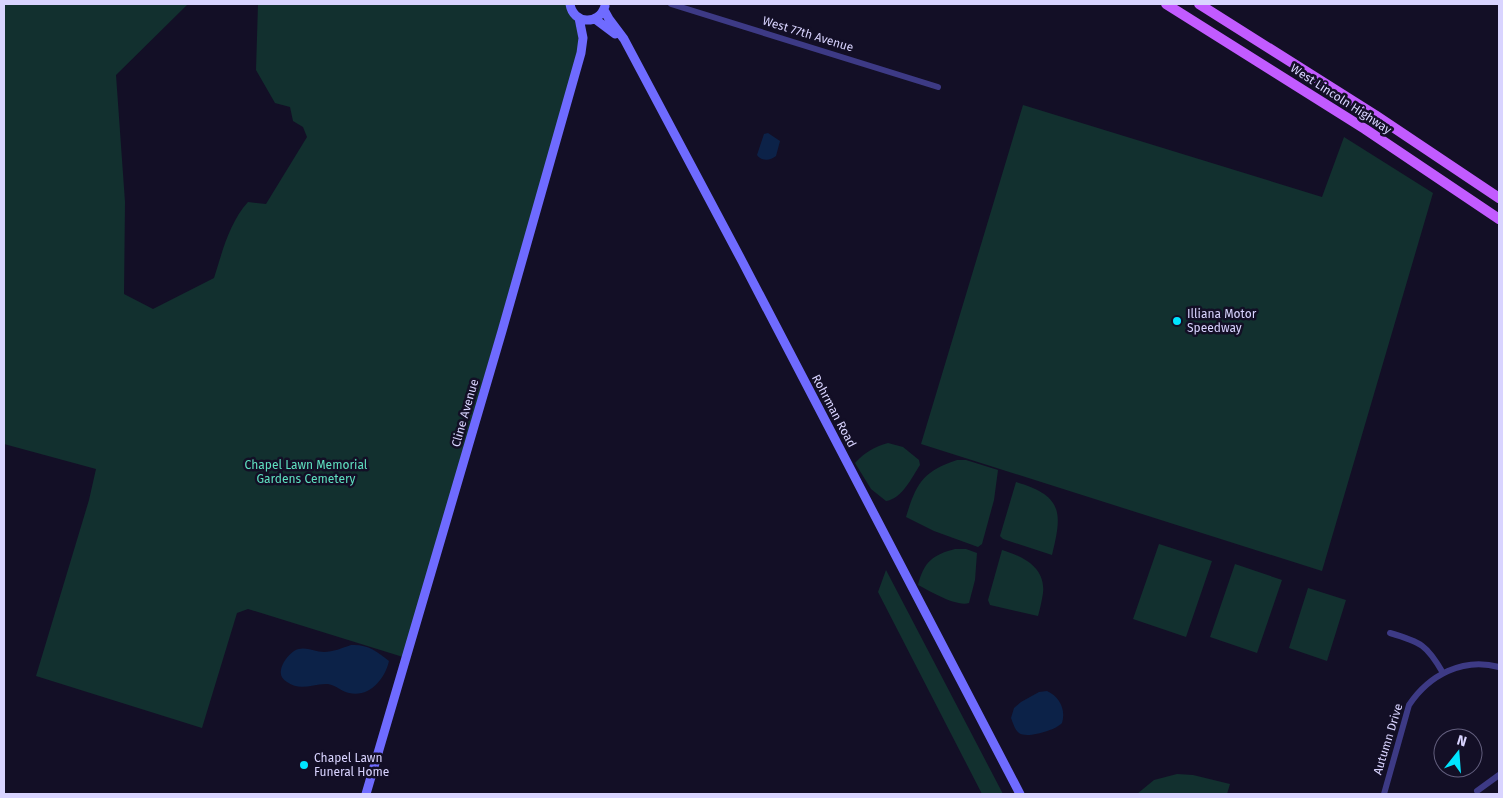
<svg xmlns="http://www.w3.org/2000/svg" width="1503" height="798" viewBox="0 0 1503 798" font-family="'Fira Sans',sans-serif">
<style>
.green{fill:#12302f}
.water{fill:#0c2248}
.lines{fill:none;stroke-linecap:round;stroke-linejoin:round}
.street{stroke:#3d3a85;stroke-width:6}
.secondary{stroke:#6f6bff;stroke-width:9}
.primary{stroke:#c25bff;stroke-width:10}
.poi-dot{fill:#00e5ff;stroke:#130f26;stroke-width:2}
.labels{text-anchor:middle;stroke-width:5;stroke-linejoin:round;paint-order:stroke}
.street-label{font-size:12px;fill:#d9d4ff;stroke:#130f26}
.poi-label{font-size:12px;fill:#d9d4ff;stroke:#130f26;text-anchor:start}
.park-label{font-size:12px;fill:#5fe0c0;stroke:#130f26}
</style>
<rect width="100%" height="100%" fill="#130f26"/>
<path class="green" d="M4,4H188L116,75L125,202L124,294L153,309L214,278C222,253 229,223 248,202L266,204L307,137L303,127L293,121L290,107L275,103L256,70L258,4H567C575,19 580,32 579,50L403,657L248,609L237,613L202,728L36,676L89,500L96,469L4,444Z
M1023,105L1322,197L1344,137L1433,193L1322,571L921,444Z
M888,443L903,447L919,460L920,465C912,477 902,499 886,501L871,489L855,463C865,452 874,447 888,443Z
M957,460H966L998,470L994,500L982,544L978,547L934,531L906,517C916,484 923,471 957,460Z
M1016,482C1062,496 1063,511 1052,555L1003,539L1000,536Z
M1159,544L1212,561L1186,637L1133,619Z
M955,549H966L977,553L975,580L969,603C956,607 930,591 918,585C924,562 932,555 955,549Z
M1002,550C1022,556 1046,567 1043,593C1042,600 1040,609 1038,616L990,605L988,600Z
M1235,564L1282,580L1257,653L1210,637Z
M886,570L1003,794H982L878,592Z
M1308,588L1346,600L1327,661L1289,648Z
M1177,774L1193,775L1230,784L1227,794H1137L1154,780Z"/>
<path class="water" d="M768,133L780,141L776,156C770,161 761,161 757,155L764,134Z
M351,645C367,644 377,651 389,661C385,679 369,698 349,693C342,692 336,685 328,684C313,683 301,692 287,682C282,679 280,675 281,670C282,663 288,655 294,651C304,645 314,652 324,652C333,652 342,648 351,645Z
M1047,691C1060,697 1066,710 1062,723C1056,730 1027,739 1019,733C1015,730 1013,723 1011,718L1014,708L1021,702L1039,692Z"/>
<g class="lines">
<path class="street" d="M671,4L938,87
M1390,633C1421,642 1427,645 1443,673
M1477,791L1499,775
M1384,794L1409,705C1429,675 1463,657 1499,667"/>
<path class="secondary" d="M570,4C573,24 599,26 605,6
M604,10L609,19L624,39L742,261L1020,794
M595,19L615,34
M366,794L502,331L581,53L583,38L579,18"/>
<path class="primary" d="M1166,4L1365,129L1499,219
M1199,4L1375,115L1499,198"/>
</g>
<g class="poi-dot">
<circle cx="1177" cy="321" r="5"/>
<circle cx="304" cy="765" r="5"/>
</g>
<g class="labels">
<g class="street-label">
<text transform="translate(808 34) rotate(17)" y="4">West 77th Avenue</text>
<text transform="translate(1341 99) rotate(33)" y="4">West Lincoln Highway</text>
<text transform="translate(834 411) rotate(62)" y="4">Rohrman Road</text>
<text transform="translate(465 413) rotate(-74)" y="4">Cline Avenue</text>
<text transform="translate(1388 739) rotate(-73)" y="4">Autumn Drive</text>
</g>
<g class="poi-label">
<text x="1187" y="318">Illiana Motor<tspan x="1187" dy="14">Speedway</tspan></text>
<text x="314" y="762">Chapel Lawn<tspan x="314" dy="14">Funeral Home</tspan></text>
</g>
<g class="park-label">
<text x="306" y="469">Chapel Lawn Memorial<tspan x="306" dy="14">Gardens Cemetery</tspan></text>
</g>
</g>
<rect width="1503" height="798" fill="none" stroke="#d9d4ff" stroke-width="10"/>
<g transform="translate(1458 753) rotate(17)"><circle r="24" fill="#130f26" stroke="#625e7d"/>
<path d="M0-4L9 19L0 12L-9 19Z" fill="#00e5ff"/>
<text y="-8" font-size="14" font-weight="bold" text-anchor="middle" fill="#d9d4ff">N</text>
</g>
</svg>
